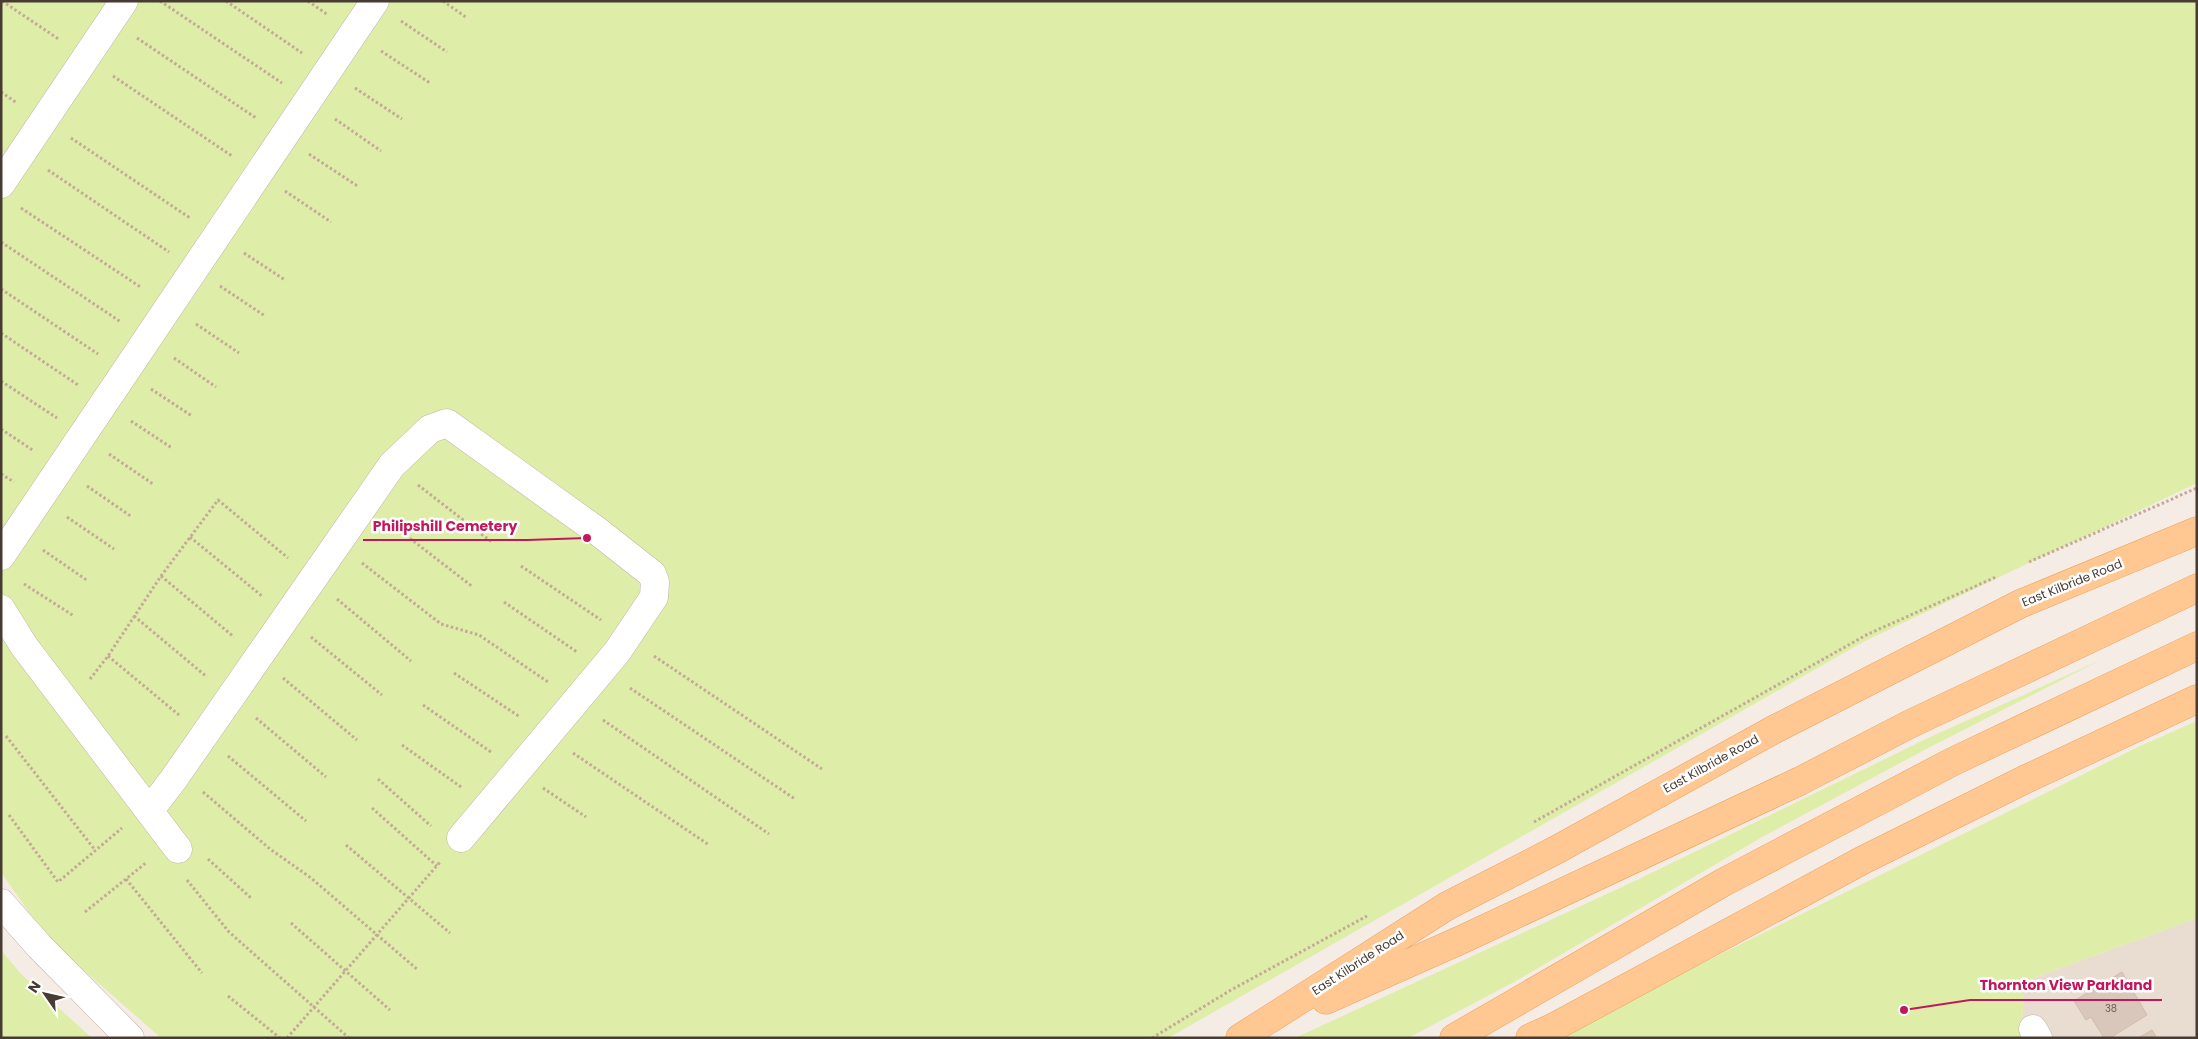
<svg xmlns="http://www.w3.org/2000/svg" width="2198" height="1039" viewBox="0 0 2198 1039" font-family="Poppins,sans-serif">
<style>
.residential{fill:#e9ddd2}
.green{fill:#deeea8}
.building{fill:#dac7bc;stroke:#d3bbab}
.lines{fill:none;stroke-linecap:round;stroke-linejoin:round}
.minor-casing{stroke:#c4b4a9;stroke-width:29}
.major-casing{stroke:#f1a056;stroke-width:29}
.path{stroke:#c4aa96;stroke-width:3;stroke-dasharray:2.5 2.5;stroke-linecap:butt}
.minor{stroke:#fff;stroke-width:28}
.major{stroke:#ffc893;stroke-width:28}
.labels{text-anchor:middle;stroke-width:5;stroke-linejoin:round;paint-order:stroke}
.number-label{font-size:10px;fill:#6c5e55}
.street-label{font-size:12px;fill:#473b33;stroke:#fff}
.leader{fill:none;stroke:#c2185b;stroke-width:2}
.callout-dot{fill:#c2185b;stroke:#fff;stroke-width:2}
.callout-label{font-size:14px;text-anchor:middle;font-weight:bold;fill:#c2185b;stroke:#fff;stroke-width:5;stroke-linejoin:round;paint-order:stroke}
</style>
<rect width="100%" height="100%" fill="#f4ece5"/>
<path class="residential" d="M2197,918V1038H2023L2021,1033L2025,981Z"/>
<path class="green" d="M1,1H2197V483L1863,642L1168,1038H161L47,938L1,872Z
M2101,660L1930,747L1764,836L1514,982L1408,1038H1295L1639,879L1928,738Z
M2197,721V918L2025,981L2021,1033L2023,1038H1552L2140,746Z
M1,950L21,974L92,1038H1Z"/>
<path class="building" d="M2122,972L2147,1015L2110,1038H2104L2091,1017L2086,1020L2074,1001Z
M2152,1030L2157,1038H2138Z"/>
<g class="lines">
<defs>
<path id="minor" d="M1,184L124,1
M1,556L375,1
M1,609L24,646L178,849
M150,810L173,780L392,465L430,429L447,423L596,530L652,574L655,582L654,597L617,652L461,838
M1,903L40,947L130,1038
M2033,1029L2038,1038"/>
<path id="major" d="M1326,1000L1463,939L1800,781L1908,725L2197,588
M1240,1038L1447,906L1558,849L1775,729L2020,604L2197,531
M1454,1038L1724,882L1954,761L2197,646
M1530,1038L1554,1027L1863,860L2024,780L2197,699"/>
</defs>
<use href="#minor" class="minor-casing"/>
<use href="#major" class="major-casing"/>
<path class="path" d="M2,1L60,40
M160,1L282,83
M226,1L302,53
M308,1L328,15
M443,1L467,18
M401,21L447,52
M137,38L256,118
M381,51L430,83
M113,76L232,156
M355,88L402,119
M1,92L17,103
M335,119L381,151
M71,138L190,218
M309,154L359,187
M48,170L169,252
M285,191L331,222
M21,208L142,288
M1,242L121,322
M244,253L285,280
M220,286L265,316
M1,289L98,354
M196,324L239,353
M1,333L78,385
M174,358L216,387
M1,381L57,418
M151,389L192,416
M131,421L172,448
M1,429L34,451
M109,454L153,484
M1,474L14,482
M418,485L493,543
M87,486L132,517
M67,517L114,549
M390,523L473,587
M190,537L262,596
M43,550L88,581
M2029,562L2197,488
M362,563L441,624L479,635L548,682
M521,566L601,620
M161,576L234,637
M24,584L74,616
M337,599L411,661
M504,602L577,652
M134,616L207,677
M311,637L382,695
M108,656L179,715
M654,656L822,769
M454,673L520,717
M283,678L357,740
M90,679L108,656L161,576L218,500L288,558
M630,688L795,799
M423,705L491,752
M256,718L326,777
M603,720L769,834
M6,736L95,850
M402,745L461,787
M573,753L709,845
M228,756L306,821
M378,779L431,826
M543,788L586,817
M203,792L270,849L311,878L418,970
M372,808L437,866
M9,815L58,882L122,828
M1534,822L1868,634L1996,577
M346,845L450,933
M208,859L251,898
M126,879L202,973
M187,880L229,932L349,1038
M85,912L147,862
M291,923L390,1010
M228,996L280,1038
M287,1038L441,861
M1152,1038L1231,990L1367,916"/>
<use href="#minor" class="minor"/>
<use href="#major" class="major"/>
</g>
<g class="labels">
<g class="number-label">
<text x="2111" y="1012">38</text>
</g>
<g class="street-label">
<text transform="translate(2072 583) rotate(-22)" y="4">East Kilbride Road</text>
<text transform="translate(1711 764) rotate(-29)" y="4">East Kilbride Road</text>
<text transform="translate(1358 963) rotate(-33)" y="4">East Kilbride Road</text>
</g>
</g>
<path class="leader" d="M587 538L527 540H363M1904 1010L1970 1000H2162"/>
<g class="callout-dot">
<circle cx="587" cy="538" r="5"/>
<circle cx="1904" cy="1010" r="5"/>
</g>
<g class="callout-label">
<text x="445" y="531">Philipshill Cemetery</text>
<text x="2066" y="990">Thornton View Parkland</text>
</g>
<rect width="2198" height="1039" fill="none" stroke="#473b33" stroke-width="5"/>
<g transform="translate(45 994) rotate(304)" stroke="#ffffff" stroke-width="4" paint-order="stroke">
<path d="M0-4L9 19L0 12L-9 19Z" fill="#473b33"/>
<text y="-8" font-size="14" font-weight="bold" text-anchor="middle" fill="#473b33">N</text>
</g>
</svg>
